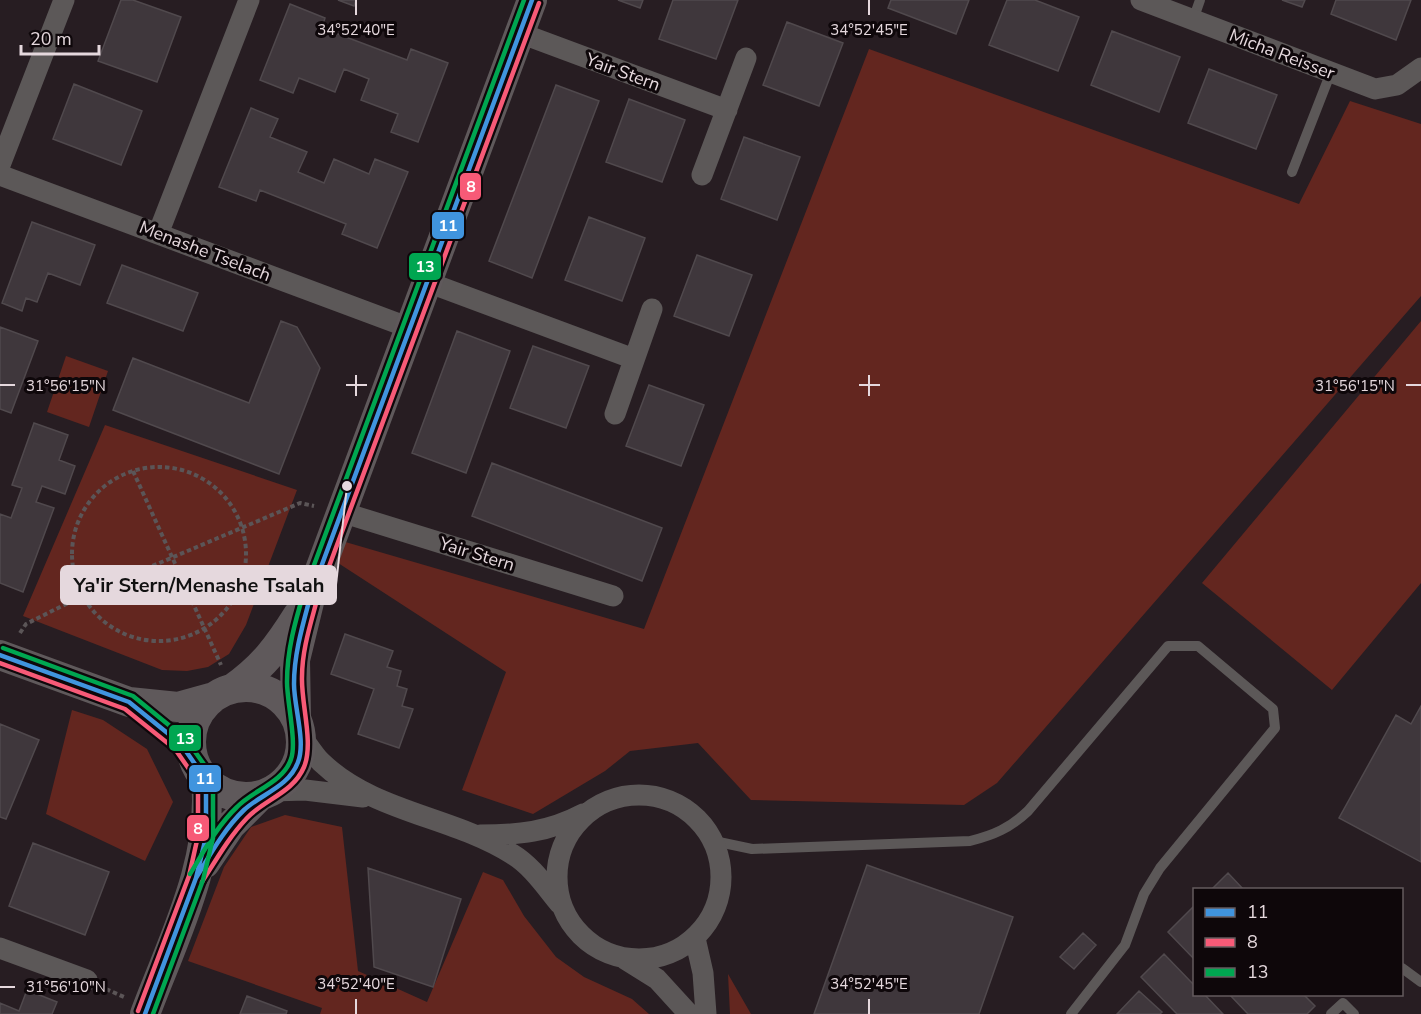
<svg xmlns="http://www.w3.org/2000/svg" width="1421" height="1014" viewBox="0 0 1421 1014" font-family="'Nunito Sans',sans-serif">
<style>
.green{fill:#63261f}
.building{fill:#3f373c;stroke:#50494d;stroke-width:1.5}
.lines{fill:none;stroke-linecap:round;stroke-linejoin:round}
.path{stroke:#5b5557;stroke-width:4;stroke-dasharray:4.5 3;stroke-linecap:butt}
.lane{stroke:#5c5858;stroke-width:10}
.street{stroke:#5c5858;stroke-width:21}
.secondary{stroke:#5f595b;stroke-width:30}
.bus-1-casing{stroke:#0e070a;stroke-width:9}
.bus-2-casing{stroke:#0e070a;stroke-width:9}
.bus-3-casing{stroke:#0e070a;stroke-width:9}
.bus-1{stroke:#4094de;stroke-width:4.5}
.bus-2{stroke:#f75a77;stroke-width:4.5}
.bus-3{stroke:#00a651;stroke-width:4.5}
.ticks{fill:none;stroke:#e5d8dd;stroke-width:2}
.labels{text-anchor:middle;stroke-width:6;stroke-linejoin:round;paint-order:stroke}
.street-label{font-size:18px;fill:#e5d8dd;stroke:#0e070a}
.ticks-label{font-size:15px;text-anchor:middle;fill:#e5d8dd;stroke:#0e070a;stroke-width:6;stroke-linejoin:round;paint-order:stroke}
.leader{fill:none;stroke:#e5d8dd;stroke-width:2}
.callout-dot{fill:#e5d8dd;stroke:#0e070a;stroke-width:2}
.callout{fill:#e5d8dd;stroke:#e5d8dd;stroke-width:2}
.callout-label{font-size:20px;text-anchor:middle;font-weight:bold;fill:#111}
.line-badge{stroke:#0e070a;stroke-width:2}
.badge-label{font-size:16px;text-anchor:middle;font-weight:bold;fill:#fff}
</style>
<rect width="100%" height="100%" fill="#271d22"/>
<path class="green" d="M869,49L1299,204L1350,101L1421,124V296L997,783L964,805L751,800L698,743L630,751L605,771L533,814L462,790L506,672L335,561L342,541L644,629Z
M1421,321V583L1332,690L1202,583Z
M66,356L108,371L89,427L47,412Z
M105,425L297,490L246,625L229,654L208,667L187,671L162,670L23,616Z
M72,710L103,720L147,749L173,802L145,861L46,814Z
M285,815L342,827L358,971L427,1002L483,872L503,880L524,916L556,957L584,977L632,999L649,1014H320L322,1008L188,961L224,867L251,827Z
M728,974L751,1014H730Z"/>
<path class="building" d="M121,0H133L181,17L157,82L98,61Z
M338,0H356L354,6Z
M618,0H643L640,8Z
M673,0H738L716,59L659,39Z
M891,0H969L956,34L888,8Z
M1007,0H1035L1079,17L1058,71L989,45Z
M1282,0H1305L1302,7Z
M1336,0H1411L1396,40L1331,14Z
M290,4L325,18L322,28L407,60L411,49L448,63L418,142L391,132L398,114L361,100L369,79L344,69L335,92L299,78L293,93L260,80Z
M787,22L843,43L819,106L763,85Z
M1112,31L1180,57L1159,112L1091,85Z
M1209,69L1277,95L1256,149L1188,123Z
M74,84L142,111L121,165L53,139Z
M556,85L599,101L532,278L489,261Z
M629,99L685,120L662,182L606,162Z
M251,108L278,119L270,137L307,152L298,172L324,183L334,159L369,174L375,159L408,172L377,248L342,234L346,224L260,190L256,201L219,187Z
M744,137L800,157L777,220L721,199Z
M589,217L645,238L622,301L565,280Z
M32,222L95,245L80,285L48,273L37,302L26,298L22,311L2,303Z
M697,255L752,275L729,336L674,316Z
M122,265L198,293L183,331L107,303Z
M281,321L297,327L320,368L279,474L113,410L133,358L249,403Z
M0,327L38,341L11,413L0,409Z
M457,331L510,351L466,473L412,453Z
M533,346L589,366L566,428L510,408Z
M649,385L704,405L681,466L626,446Z
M34,423L68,435L59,460L75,466L65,494L42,486L36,502L54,508L23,592L0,583V514L11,518L22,488L12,485Z
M492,463L662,528L642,581L472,516Z
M345,634L393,651L387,667L401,671L397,686L407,689L402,706L413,709L399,748L358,734L374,689L331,674Z
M1421,706V862L1339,818L1396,715L1411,724Z
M0,724L39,740L6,819L0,817Z
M33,843L109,872L85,935L9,906Z
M867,865L1013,917L979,1014H814Z
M368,868L461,899L433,987L374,967Z
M1228,873L1244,890H1211Z
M1194,906V959L1168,932Z
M1083,933L1096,945L1074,969L1060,957Z
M1164,954L1194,985V994H1204L1223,1014H1177L1141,977Z
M27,990L57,1002L52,1014H0V1003L19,1011Z
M1139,991L1162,1012L1160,1014H1117Z
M1229,994H1303L1315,1006L1307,1014H1248Z
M247,996L287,1011L286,1014H240Z"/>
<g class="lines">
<path class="path" d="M72 554a87 87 0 1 1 174 0a87 87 0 1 1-174 0Z
M133,471L221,665
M20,633L26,624L82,596L300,503L314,506
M106,989L124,997"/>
<path class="lane" d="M1193,20L1200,0
M1292,172L1331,72
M714,841L752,849L970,841C994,835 1010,828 1028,811L1168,646H1198L1273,709L1275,728L1160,868L1144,894L1125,945L1071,1014
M1402,968L1421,982
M1331,1014L1343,1003L1354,1014"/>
<path class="street" d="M1141,0L1375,89L1397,85L1421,68
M520,33L727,110
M0,165L64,0
M0,175L410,328
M702,175L746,58
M158,234L249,0
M427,282L634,359
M615,414L652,309
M341,512L613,596
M302,737C308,745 314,755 321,762C374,813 452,816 512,854C532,866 545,886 560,904
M272,791L305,790L363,797
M557 877a82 82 0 1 1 164 0a82 82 0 1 1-164 0Z
M480,835C518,835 549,832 583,814
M695,938L703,973L706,1014
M0,948L87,980
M625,959L657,979L689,1014"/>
<path class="secondary" d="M0,655L129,702L178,707L214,697
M191 742a55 55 0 1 1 110 0a55 55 0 1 1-110 0Z
M232,689C263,667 278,647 298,615
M296,718L295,660L311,594L532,0
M205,863L230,826L260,796
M145,1014C173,939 214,862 206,780"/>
<defs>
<path id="bus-1" d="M0,655L129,702L181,744L206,780V837L196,878L145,1014
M196,878C210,855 224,829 244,810C261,794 289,787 298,762C306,742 294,707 294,684C294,653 303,624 311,594L532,0"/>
<path id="bus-2" d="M0,663L125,709L175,749L198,782V836L189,876L138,1011
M202,882C216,860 229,837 247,818C265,799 293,793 304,767C314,743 301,704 302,677C302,649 311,623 318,596L539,3"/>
<path id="bus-3" d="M3,648L133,696L186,739L213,777V838L203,880L153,1014
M190,874C204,851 217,826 237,807C253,790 283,783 291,759C297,743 287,702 287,682C287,650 295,622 304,592L524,0"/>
</defs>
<use href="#bus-1" class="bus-1-casing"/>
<use href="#bus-2" class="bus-2-casing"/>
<use href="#bus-3" class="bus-3-casing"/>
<use href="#bus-1" class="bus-1"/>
<use href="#bus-2" class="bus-2"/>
<use href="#bus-3" class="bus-3"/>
</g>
<path class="ticks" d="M356,0V15M869,0V15M356,375V396M869,375V396M0,385H15M346,385H367M859,385H880M1406,385H1421M0,987H15M356,999V1014M869,999V1014"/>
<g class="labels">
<g class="street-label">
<text transform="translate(1282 54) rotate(21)" y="6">Micha Reisser</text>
<text transform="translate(623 72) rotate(20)" y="6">Yair Stern</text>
<text transform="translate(205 251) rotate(21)" y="6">Menashe Tselach</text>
<text transform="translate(477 554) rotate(17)" y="6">Yair Stern</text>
</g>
</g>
<g class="ticks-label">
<text x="356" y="35">34°52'40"E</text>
<text x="869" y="35">34°52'45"E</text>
<text x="66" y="391">31°56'15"N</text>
<text x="1355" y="391">31°56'15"N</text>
<text x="356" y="989">34°52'40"E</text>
<text x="869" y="989">34°52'45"E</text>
<text x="66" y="992">31°56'10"N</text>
</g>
<path class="leader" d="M347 486L336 585"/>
<circle class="callout-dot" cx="347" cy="486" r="6"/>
<rect class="callout" x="61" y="566" width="275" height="38" rx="6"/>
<g class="callout-label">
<text x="199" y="592">Ya'ir Stern/Menashe Tsalah</text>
</g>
<g class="line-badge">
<rect x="459" y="172" width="23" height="29" rx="6" fill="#f75a77"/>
<rect x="431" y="211" width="34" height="29" rx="6" fill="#4094de"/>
<rect x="408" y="252" width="34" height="29" rx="6" fill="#00a651"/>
<rect x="168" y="724" width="34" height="28" rx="6" fill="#00a651"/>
<rect x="188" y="764" width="34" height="29" rx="6" fill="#4094de"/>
<rect x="186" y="814" width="24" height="28" rx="6" fill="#f75a77"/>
</g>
<g class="badge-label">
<text x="471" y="192">8</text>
<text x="448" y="231">11</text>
<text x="425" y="272">13</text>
<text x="185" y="744">13</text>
<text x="205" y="784">11</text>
<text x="198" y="834">8</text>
</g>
<rect x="1193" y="888" width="210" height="108" fill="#0e070a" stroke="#645b5e" stroke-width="1.5"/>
<rect x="1205" y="908" width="30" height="9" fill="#4094de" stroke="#645b5e" stroke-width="1.5"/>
<text x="1247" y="918" font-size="18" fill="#e5d8dd">11</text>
<rect x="1205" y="938" width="30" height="9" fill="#f75a77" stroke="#645b5e" stroke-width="1.5"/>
<text x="1247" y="948" font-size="18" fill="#e5d8dd">8</text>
<rect x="1205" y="968" width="30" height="9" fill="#00a651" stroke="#645b5e" stroke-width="1.5"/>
<text x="1247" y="978" font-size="18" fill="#e5d8dd">13</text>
<path d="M21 45v9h78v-9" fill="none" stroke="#e5d8dd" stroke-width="3"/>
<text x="30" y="45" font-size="18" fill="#e5d8dd" stroke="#0e070a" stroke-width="4.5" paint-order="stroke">20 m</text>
</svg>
